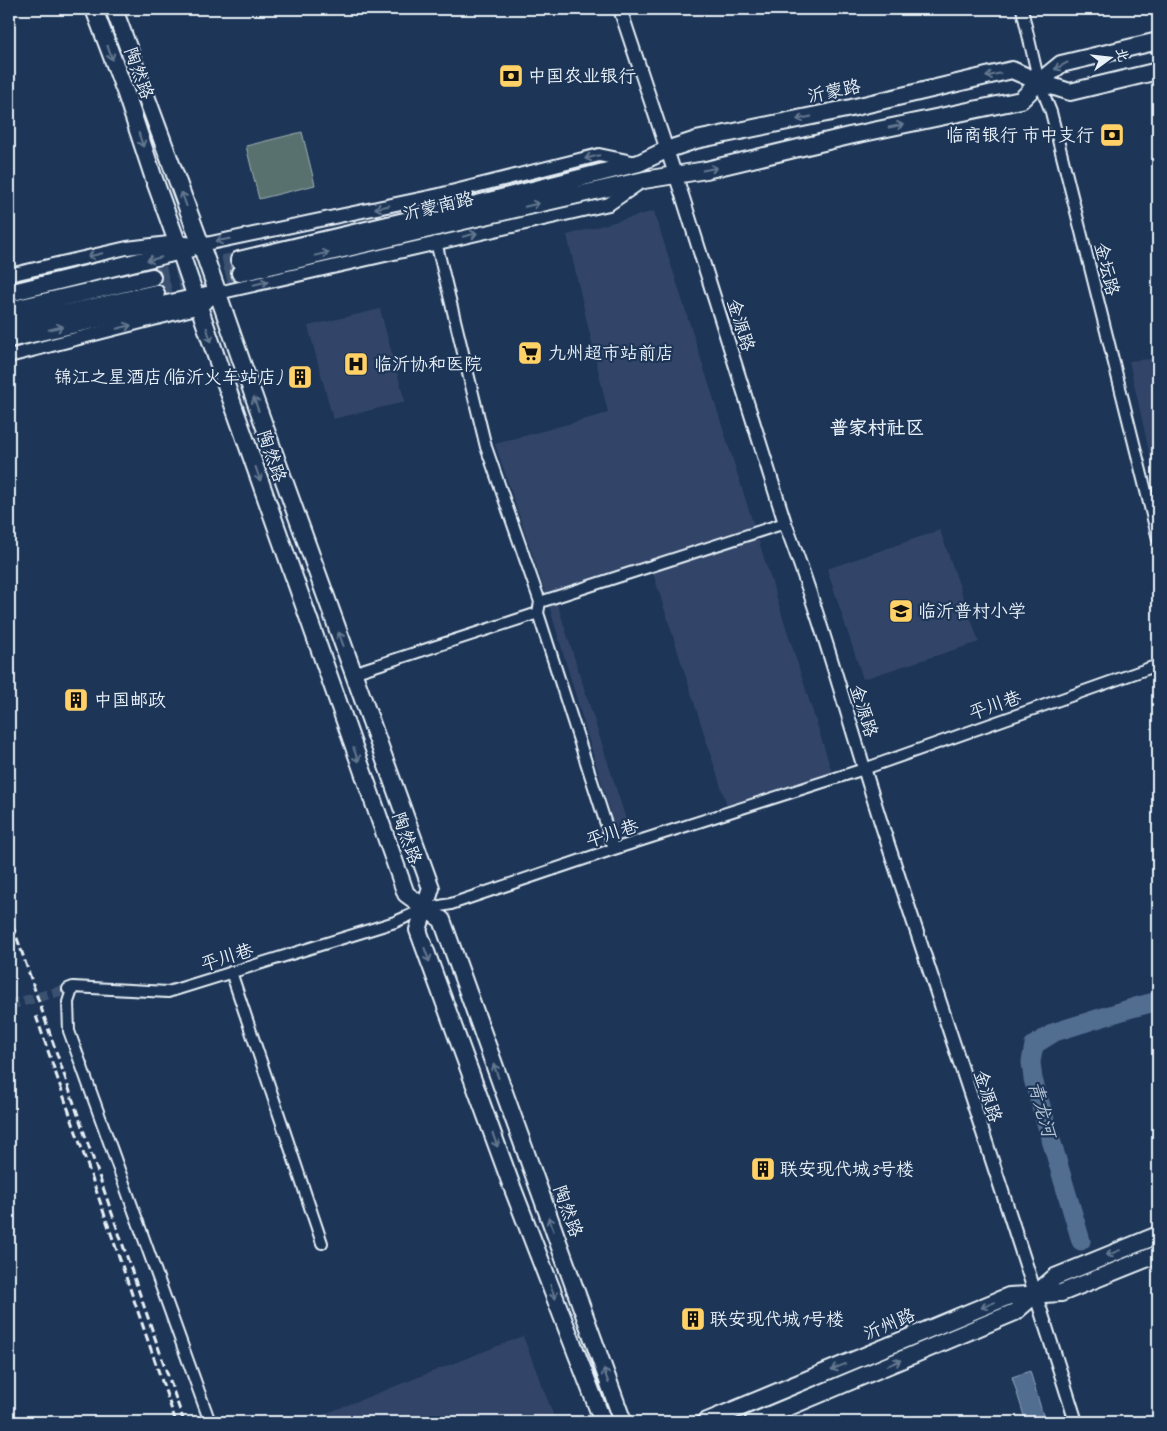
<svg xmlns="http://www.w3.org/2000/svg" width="1167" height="1431" viewBox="0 0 1167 1431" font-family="Caveat,'LXGW WenKai TC',sans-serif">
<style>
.built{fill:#304468}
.green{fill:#58716e;stroke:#a0b1b3}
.water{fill:#516d90;stroke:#8da2ba}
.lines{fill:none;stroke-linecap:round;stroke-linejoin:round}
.river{stroke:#516d90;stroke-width:19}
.minor-tunnel{stroke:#3b516f;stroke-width:10;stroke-dasharray:10 5;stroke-linecap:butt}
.primary-tunnel{stroke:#3b516f;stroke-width:16;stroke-dasharray:16 8;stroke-linecap:butt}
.minor-casing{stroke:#e8f1f8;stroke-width:14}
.tertiary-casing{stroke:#e8f1f8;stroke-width:16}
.primary-casing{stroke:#e8f1f8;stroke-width:20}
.minor{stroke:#1d3557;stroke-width:10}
.tertiary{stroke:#1d3557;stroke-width:12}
.primary{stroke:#1d3557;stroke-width:16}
.rail{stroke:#e8f1f8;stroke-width:3;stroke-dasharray:8 4;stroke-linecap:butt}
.oneway{stroke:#64778f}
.labels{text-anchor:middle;stroke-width:4.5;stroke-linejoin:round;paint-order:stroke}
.street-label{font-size:18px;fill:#e8f1f8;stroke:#1d3557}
.poi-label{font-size:18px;fill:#e8f1f8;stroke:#1d3557;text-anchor:start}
.neighbourhood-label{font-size:19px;font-weight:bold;fill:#e8f1f8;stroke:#1d3557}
.water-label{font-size:19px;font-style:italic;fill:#b3c3d4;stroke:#1d3557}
</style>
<rect width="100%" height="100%" fill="#1d3557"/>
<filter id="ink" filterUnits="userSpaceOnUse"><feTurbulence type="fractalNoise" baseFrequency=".02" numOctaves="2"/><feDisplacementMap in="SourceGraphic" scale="10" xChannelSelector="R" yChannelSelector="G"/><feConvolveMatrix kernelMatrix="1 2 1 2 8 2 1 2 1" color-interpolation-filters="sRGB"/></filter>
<g filter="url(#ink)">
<path class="built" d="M654,211L832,772L727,806L651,567L555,597L632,838L619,842L545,592L495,444L608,413L567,235Z
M380,309L405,402L333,419L308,326Z
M1158,358V483H1156L1129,361Z
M940,530L979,642L863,679L827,569Z
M523,1336L556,1422H304Z"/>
<path class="green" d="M302,132L315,185L259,199L246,146Z"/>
<path class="water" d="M1030,1371L1045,1422H1026L1012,1377Z"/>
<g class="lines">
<path class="river" d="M1081,1241L1033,1079L1031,1062L1034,1045L1055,1032L1132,1008L1158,1001"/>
<path class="minor-tunnel" d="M9,1005L68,989"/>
<path class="primary-tunnel" d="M152,277L239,260
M156,293L240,273"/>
<defs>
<path id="minor" d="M1022,9L1039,82L1051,112L1158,539
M436,242L486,447L540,602L538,613L614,849
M540,602L785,523
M353,673L538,613
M231,972L322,1243
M73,987L68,1002L69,1031L210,1422
M68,989L73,987L168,992L395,922L424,909L451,904L614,849L864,769L1158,665"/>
<path id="tertiary" d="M620,9L683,198L785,523C824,625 851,731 885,835C949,1031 1015,1226 1076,1422
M9,275L127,248L177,242L201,245L439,195L599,155L637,163
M9,356L200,307L218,293L609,204L638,184"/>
<path id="primary" d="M94,9L126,94L153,176L177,242L218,362L406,894L442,920L623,1422
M114,9L201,245L255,400L431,888L418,930L511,1184L603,1422
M239,260L481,203L639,163L666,150L696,140L851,108L1012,70L1039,82L1070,92L1158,71
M240,273L485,216L644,180L706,170L849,136L1021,100L1039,82L1061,64L1158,41
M9,293L189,249
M9,310L152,277
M9,326L156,293
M9,339L207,295
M705,1422L1009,1296L1061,1293L1158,1254
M753,1422L1015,1312L1055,1277L1158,1235"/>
</defs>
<use href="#minor" class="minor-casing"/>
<use href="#tertiary" class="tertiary-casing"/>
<use href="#primary" class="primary-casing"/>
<use href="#minor" class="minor"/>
<use href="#tertiary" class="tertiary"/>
<use href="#primary" class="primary"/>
<path class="rail" d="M9,915L184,1422
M36,1016L176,1422"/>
</g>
<defs><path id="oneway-shaft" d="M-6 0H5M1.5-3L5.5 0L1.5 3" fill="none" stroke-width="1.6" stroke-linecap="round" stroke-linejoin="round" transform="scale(1.25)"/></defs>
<g class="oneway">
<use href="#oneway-shaft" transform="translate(110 53) rotate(70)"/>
<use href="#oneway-shaft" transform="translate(1061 66) rotate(152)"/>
<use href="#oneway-shaft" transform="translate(993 75) rotate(167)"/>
<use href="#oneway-shaft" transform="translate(804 118) rotate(168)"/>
<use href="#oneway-shaft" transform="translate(896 126) rotate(-12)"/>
<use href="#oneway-shaft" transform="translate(141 140) rotate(72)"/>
<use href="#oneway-shaft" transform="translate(592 157) rotate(167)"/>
<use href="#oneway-shaft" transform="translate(710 169) rotate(-12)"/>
<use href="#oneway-shaft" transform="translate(184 199) rotate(-110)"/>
<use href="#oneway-shaft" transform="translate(532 205) rotate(-13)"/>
<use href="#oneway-shaft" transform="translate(382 207) rotate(168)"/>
<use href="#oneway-shaft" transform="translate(470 235) rotate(-13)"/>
<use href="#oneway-shaft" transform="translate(223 240) rotate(168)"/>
<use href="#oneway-shaft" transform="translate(322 254) rotate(-13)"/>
<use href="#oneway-shaft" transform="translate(95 255) rotate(167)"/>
<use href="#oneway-shaft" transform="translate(154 259) rotate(167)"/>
<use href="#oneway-shaft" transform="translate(261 283) rotate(-13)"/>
<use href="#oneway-shaft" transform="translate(124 327) rotate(-14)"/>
<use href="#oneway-shaft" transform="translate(56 328) rotate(-13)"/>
<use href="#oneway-shaft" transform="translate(209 335) rotate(72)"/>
<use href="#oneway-shaft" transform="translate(256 404) rotate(-110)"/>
<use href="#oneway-shaft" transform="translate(258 474) rotate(71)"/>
<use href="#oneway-shaft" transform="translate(341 639) rotate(-110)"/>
<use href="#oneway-shaft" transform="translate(356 755) rotate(70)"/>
<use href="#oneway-shaft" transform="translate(427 955) rotate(70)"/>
<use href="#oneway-shaft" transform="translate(496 1071) rotate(-110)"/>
<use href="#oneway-shaft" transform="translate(495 1140) rotate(70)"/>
<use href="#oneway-shaft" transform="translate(551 1224) rotate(-110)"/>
<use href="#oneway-shaft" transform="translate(1113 1253) rotate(158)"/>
<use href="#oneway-shaft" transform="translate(553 1292) rotate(69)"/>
<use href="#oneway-shaft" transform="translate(988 1305) rotate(157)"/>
<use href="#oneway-shaft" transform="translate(894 1363) rotate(-23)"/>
<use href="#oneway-shaft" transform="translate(838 1367) rotate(157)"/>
<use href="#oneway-shaft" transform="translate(606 1376) rotate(-110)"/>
</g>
</g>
<defs>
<symbol id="bank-square" viewBox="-11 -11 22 22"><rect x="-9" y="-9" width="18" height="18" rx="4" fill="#ffd166" stroke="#1d3557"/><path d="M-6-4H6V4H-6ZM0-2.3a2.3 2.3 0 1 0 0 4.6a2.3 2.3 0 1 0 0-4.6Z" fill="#111"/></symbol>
<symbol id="supermarket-square" viewBox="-11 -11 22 22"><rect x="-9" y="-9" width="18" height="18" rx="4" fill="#ffd166" stroke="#1d3557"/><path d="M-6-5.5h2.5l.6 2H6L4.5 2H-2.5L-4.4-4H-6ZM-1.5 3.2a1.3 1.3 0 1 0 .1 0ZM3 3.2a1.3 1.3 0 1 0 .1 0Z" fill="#111"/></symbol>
<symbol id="hospital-square" viewBox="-11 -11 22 22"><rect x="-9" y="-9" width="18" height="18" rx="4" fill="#ffd166" stroke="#1d3557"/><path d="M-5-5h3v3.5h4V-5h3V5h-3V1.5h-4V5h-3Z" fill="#111"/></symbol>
<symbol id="building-square" viewBox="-11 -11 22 22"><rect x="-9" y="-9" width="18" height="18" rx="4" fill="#ffd166" stroke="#1d3557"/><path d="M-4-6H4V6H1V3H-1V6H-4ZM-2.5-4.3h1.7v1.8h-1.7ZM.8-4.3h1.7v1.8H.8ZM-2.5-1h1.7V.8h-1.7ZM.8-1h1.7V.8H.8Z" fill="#111"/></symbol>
<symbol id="school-square" viewBox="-11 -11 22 22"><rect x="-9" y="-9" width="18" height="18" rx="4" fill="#ffd166" stroke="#1d3557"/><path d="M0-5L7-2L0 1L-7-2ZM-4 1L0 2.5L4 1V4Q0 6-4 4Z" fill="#111"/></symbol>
</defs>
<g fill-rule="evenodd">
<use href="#bank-square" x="497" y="62" width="28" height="28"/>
<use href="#bank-square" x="1098" y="121" width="28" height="28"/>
<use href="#supermarket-square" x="516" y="339" width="28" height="28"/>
<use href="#hospital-square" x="342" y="350" width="28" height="28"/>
<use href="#building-square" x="286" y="363" width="28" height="28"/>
<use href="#school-square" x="887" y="597" width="28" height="28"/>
<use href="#building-square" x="62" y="686" width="28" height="28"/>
<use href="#building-square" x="749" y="1155" width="28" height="28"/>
<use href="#building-square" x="679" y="1305" width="28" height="28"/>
</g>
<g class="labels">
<g class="street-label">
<text transform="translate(139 73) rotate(70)" y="6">陶然路</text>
<text transform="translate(834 91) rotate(-12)" y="6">沂蒙路</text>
<text transform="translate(438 206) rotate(-13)" y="6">沂蒙南路</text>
<text transform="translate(1107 269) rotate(76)" y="6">金坛路</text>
<text transform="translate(741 325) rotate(73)" y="6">金源路</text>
<text transform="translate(272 456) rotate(71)" y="6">陶然路</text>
<text transform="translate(995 705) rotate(-19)" y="6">平川巷</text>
<text transform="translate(864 711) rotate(73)" y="6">金源路</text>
<text transform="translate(612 833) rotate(-18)" y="6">平川巷</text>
<text transform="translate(407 838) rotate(70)" y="6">陶然路</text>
<text transform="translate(227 957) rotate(-17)" y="6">平川巷</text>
<text transform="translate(988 1096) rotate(72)" y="6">金源路</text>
<text transform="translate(568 1211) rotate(70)" y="6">陶然路</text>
<text transform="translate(889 1324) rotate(-23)" y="6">沂州路</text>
</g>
<g class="poi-label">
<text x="528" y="82">中国农业银行</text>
<text x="1094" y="141" text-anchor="end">临商银行 市中支行</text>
<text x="548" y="359">九州超市站前店</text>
<text x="374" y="370">临沂协和医院</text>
<text x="282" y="383" text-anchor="end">锦江之星酒店(临沂火车站店)</text>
<text x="918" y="617">临沂普村小学</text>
<text x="94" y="706">中国邮政</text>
<text x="780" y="1175">联安现代城3号楼</text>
<text x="710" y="1325">联安现代城1号楼</text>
</g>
<g class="neighbourhood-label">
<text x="877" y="434">普家村社区</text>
</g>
<g class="water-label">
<text transform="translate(1043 1109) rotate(75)" y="7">青龙河</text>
</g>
</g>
<rect width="1167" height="1431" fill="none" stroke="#1d3557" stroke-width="30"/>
<rect x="15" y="15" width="1137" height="1401" fill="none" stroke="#e8f1f8" stroke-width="2" filter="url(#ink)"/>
<g transform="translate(1110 58) rotate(75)" stroke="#1d3557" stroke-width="4" paint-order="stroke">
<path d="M0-4L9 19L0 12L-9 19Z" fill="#e8f1f8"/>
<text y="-8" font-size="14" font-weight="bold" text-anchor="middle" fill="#e8f1f8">北</text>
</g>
</svg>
